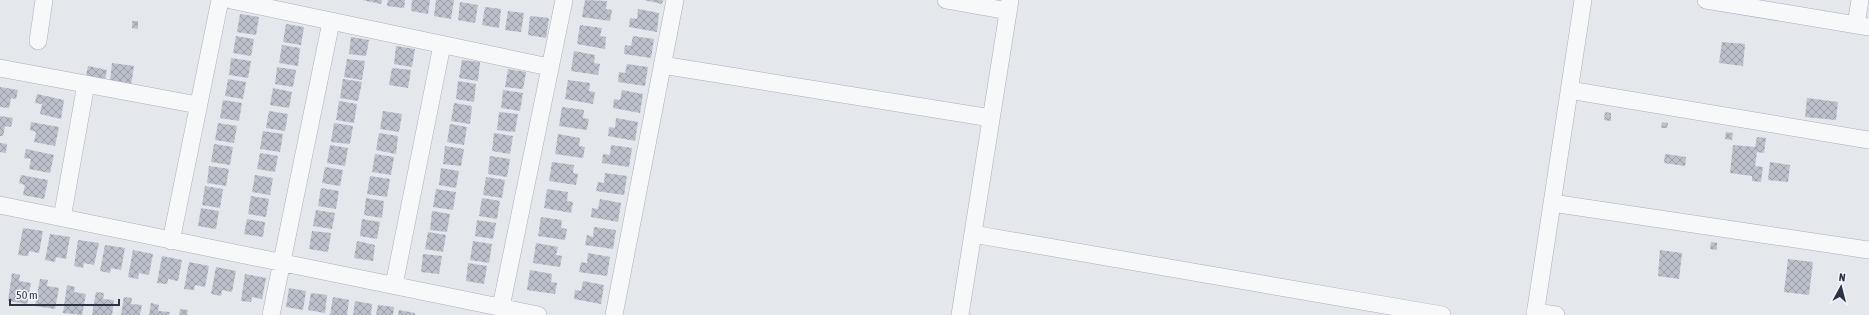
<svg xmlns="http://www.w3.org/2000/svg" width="1869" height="315" viewBox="0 0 1869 315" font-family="'Asap Condensed',sans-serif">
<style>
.building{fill:url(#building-cross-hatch)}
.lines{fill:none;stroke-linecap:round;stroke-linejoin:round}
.street-casing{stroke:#a9aeb7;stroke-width:18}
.street{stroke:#f7f8fa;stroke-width:17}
</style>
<defs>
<pattern id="building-cross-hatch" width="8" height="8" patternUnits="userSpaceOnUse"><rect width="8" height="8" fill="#bbc0ca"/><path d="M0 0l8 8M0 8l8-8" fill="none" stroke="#989da6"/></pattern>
</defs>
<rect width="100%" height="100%" fill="#e4e7ec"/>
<path class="building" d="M362,0H382L381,4Z
M388,0H405L404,8L387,6Z
M412,0H430L428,14L411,11Z
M436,0H454L451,19L434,16Z
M585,0L607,1L606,9L612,10L610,21L582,17Z
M644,0H663L662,4Z
M460,2L478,5L475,23L458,20Z
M485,7L501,9L499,28L482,25Z
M638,9L659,13L657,32L629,27L630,18L637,19Z
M508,11L524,13L521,32L505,30Z
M240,14L259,17L256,35L237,32Z
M530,16L549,18L546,38L528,35Z
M132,21H138V29L132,28Z
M286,24L304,27L301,45L283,42Z
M580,25L602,28L600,36L606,37L605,49L577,44Z
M236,36L254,39L251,56L233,53Z
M633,36L654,39L651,58L624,54L625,45L631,46Z
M351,37L369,40L366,56L349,54Z
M1722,42L1745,44L1743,66L1719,63Z
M282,45L300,48L298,66L279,63Z
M396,46L415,49L412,67L394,64Z
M574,51L595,55L594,63L600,64L598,75L571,71Z
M231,58L251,61L248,78L229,75Z
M347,59L365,61L362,80L344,77Z
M462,60L480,62L478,81L459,78Z
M112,63L134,66L131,85L110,82Z
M627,64L648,67L645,86L618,82L619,72L625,73Z
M88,66L107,70L105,80L86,76Z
M277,67L296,70L293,87L275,84Z
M392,68L411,70L408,88L389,85Z
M508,69L526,72L523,89L505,87Z
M228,79L246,82L243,99L225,96Z
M343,79L362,82L358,101L340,98Z
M568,80L590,83L589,91L595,92L593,104L565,99Z
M458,81L476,84L474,102L456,99Z
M0,87L18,90L16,99L11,98L9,108L0,107Z
M273,88L292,92L289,108L270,105Z
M503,90L523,93L520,111L501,108Z
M622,90L643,94L640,113L613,108L614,99L620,100Z
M37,94L64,100L61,119L40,114L42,104L35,103Z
M1807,98L1838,102L1836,120L1805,117Z
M223,100L242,103L239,121L220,118Z
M339,101L357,104L354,123L336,120Z
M454,103L472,106L470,124L451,121Z
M562,107L584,110L583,118L589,119L587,130L559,126Z
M269,111L288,114L285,131L266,128Z
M383,111L402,114L399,132L380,129Z
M499,112L518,114L515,132L497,130Z
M1605,112L1611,113V121L1604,120Z
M0,116L13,118L11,127L5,126L3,136H0Z
M616,118L638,122L635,141L608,136L609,127L615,128Z
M31,122L59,127L55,146L34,142L36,132L30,130Z
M1662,122L1668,123L1667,128H1661Z
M218,123L237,126L234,143L215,140Z
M334,123L353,126L350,144L331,142Z
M450,124L467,127L464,145L447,142Z
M263,131L283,134L280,152L260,149Z
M1726,132L1733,133L1732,140L1725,139Z
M379,133L398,136L396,154L376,150Z
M494,133L513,136L510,154L492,151Z
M558,134L580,138L579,146L585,147L583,158L555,154Z
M1757,137L1766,138L1764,153L1757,152L1755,166L1763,167L1761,182L1752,181V176L1730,173L1733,145L1755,147Z
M0,143L7,144L6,153L0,152Z
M214,144L233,147L230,165L211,162Z
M330,145L348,148L345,166L327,163Z
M611,145L632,148L629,167L602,163L603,154L610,155Z
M445,146L464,149L461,166L443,164Z
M26,149L54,155L50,173L29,169L31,159L24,158Z
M260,153L278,156L275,172L257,169Z
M375,154L394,157L391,175L372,172Z
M1665,154L1686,157L1685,166L1664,163Z
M490,156L510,159L507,177L488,174Z
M552,162L574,165L573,173L578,174L576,185L549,181Z
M1770,162L1790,165L1788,182L1768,180Z
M209,166L229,169L226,186L207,183Z
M325,167L343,170L340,186L322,183Z
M441,168L459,171L456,188L439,185Z
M605,173L627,176L624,195L596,191L598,182L604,183Z
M21,175L48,180L44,199L23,195L25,185L19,183Z
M255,175L273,178L270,195L252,192Z
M370,176L390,179L387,197L367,194Z
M486,177L505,180L502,198L483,195Z
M205,186L223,189L220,208L202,205Z
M321,188L339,191L336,209L318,206Z
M436,189L456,192L453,210L433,207Z
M547,189L568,192L567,201L573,202L571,213L544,208Z
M251,196L269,199L266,217L248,214Z
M366,198L384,201L382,218L364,215Z
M482,198L500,201L497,219L479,216Z
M600,199L621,203L618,222L591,217L592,208L598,209Z
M201,208L219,211L216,229L198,226Z
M316,210L335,213L332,229L313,226Z
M432,211L450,214L447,232L430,230Z
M541,217L562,220L561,228L567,229L565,240L538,236Z
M247,219L265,222L263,237L244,234Z
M362,219L380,222L377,239L360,236Z
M477,220L496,223L493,239L475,236Z
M594,227L616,230L613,249L585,245L587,235L593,237Z
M23,228L43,231L39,253L29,251L28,256L18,255Z
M312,231L331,233L328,252L309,249Z
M428,232L446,235L443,252L425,249Z
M50,234L70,237L66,259L56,257L55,262L45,260Z
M78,240L99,243L94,265L84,263L83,268L74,266Z
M357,241L375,245L373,261L354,258Z
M473,241L492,244L489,263L470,260Z
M1711,242L1717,243V250L1710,249Z
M536,243L558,247L556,255L562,256L560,267L533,263Z
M105,245L125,248L121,270L111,268L110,273L100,271Z
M133,250L153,254L149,275L139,273L138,279L128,277Z
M1660,250L1682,253L1679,279L1658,276Z
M588,253L610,257L607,276L579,272L581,262L587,263Z
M423,254L442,256L439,274L421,272Z
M162,256L182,260L178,281L168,279L167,284L157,283Z
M1788,259L1813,262L1809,295L1784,292Z
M189,262L209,266L205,287L195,285L194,290L184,289Z
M468,263L487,266L484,284L466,281Z
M216,267L236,271L232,292L222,290L221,296L211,294Z
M530,270L552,274L551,282L557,283L555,294L527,290Z
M12,273L20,275L19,281L31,283L27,304L8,301Z
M245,274L266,278L262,299L252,297L251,302L241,301Z
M40,279L48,280L47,286L59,288L55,309L35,306Z
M583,281L604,285L601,304L574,299L575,290L581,291Z
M67,285L75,287L74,292L86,294L82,315L63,313Z
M289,288L306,291L303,310L286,307Z
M96,292L104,293L103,299L114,300L112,315H92Z
M311,293L327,295L325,313L308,310Z
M124,297L132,298L131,304L142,305L140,315H121Z
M333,297L349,300L347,315H330Z
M355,301L372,304L371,315H353Z
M151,303L159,305L158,311L170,312L169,315H149Z
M378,305L394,307L393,315H376Z
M180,309L188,310L187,315H179Z
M399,310L415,313V315H398Z"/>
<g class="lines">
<defs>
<path id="street" d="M231,0L549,67
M946,0L1008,11
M1706,0L1869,27
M1856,25L1860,0
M38,41L44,0
M662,65L991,118
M0,68L198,105
M1569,90L1869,140
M1552,203L1869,250
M0,205L538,315
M62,218L86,84
M973,234L1442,315
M171,241L220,0
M394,285L442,45
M501,307L564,0
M1535,312L1556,315
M271,315L331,22
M614,315L675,0
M960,315L1010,0
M1535,315L1583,0"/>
</defs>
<use href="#street" class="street-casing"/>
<use href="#street" class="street"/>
</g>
<g transform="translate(1841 287) rotate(7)" stroke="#f4f6f9" stroke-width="3" paint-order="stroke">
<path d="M0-3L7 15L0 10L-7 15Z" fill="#2b3445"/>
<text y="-6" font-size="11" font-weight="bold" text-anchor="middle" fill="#2b3445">N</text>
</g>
<path d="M10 299v6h109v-6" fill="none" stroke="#2b3445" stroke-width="2"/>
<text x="16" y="299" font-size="12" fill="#2b3445" stroke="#f4f6f9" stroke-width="3" paint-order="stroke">50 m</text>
</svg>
